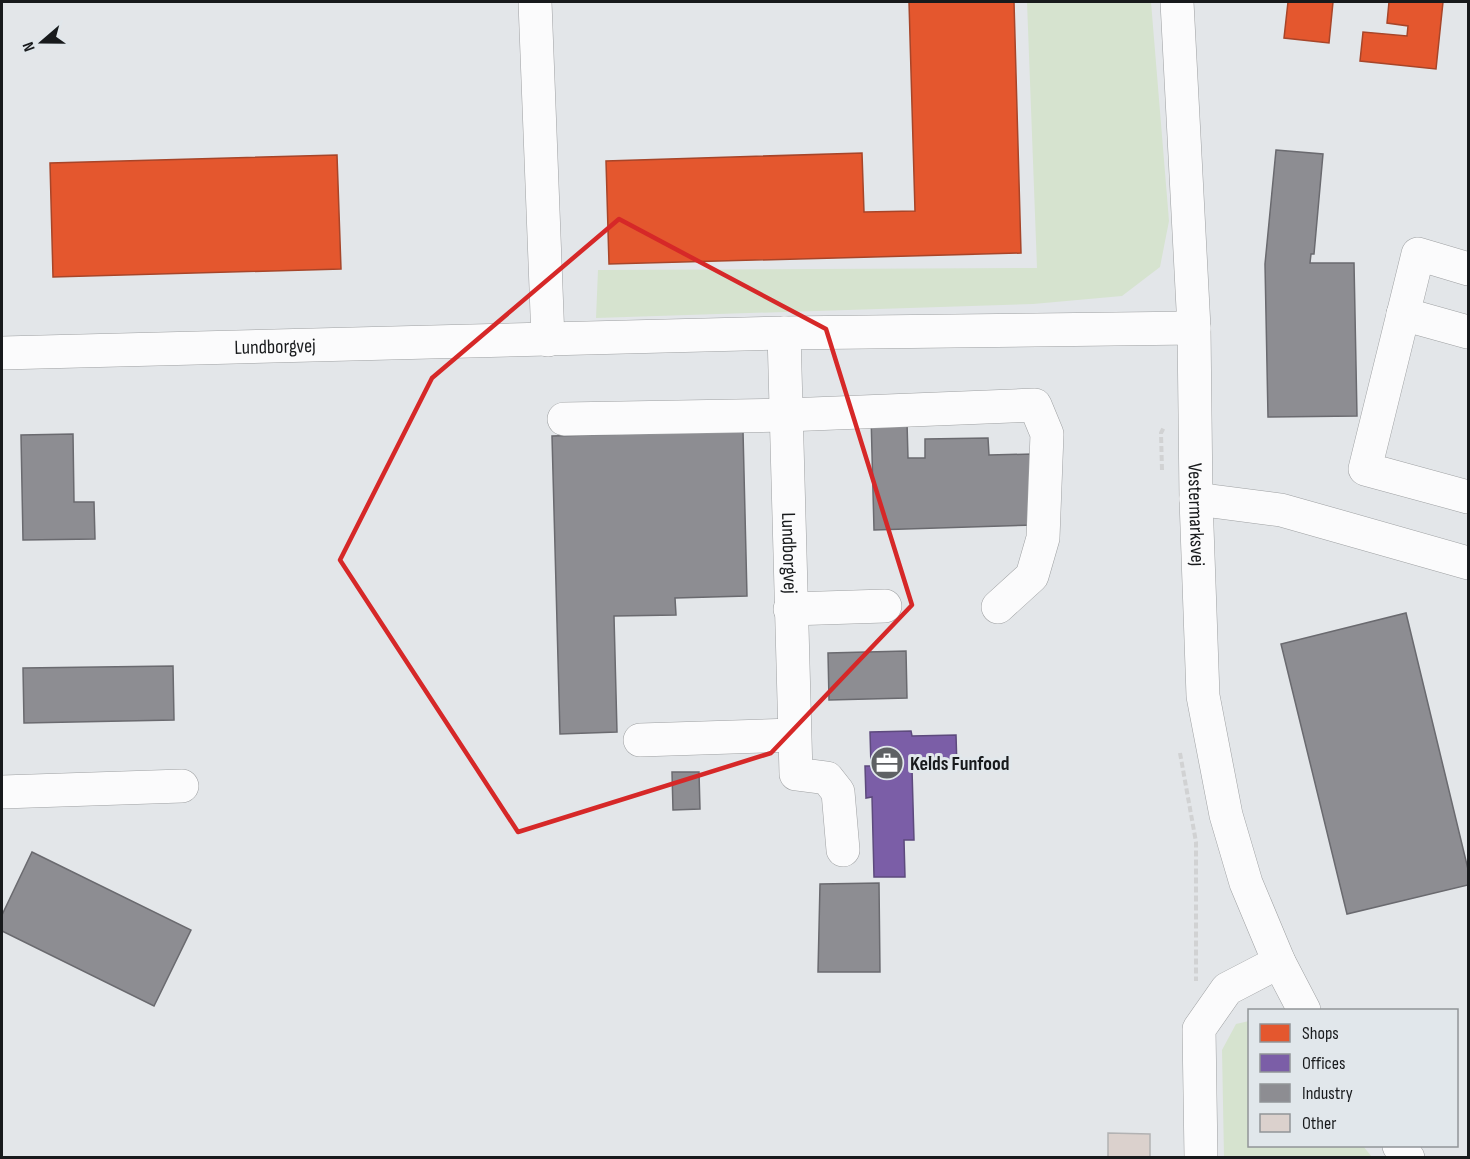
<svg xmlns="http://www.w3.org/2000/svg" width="1470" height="1159" viewBox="0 0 1470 1159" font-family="'Sofia Sans Condensed',sans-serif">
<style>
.green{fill:#d6e3cf}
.shops{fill:#e4572e;stroke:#a74529;stroke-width:1.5}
.offices{fill:#7b5ea7;stroke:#5d4a7d;stroke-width:1.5}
.industry{fill:#8d8d92;stroke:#6a6a6f;stroke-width:1.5}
.building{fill:#dbd1cd;stroke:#b2b2b3;stroke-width:1.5}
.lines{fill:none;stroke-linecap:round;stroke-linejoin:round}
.minor-casing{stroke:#9ea0a2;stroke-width:34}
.path{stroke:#d1d2d3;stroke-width:4;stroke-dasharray:6 3;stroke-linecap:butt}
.minor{stroke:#fbfbfc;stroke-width:33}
.marked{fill:none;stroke:#d62828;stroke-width:4.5;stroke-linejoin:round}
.labels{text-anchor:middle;stroke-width:6;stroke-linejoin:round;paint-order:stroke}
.street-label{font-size:20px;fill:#181a1c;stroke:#e1e7eb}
.poi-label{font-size:20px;font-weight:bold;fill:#181a1c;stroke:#e1e7eb;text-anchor:start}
</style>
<rect width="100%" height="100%" fill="#e3e6e9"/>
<path class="green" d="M1027,2H1151L1169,221L1160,267L1122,296L1033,304L596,318L598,270L1037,268Z
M1249,1021L1250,1146H1363L1372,1157H1224L1222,1050L1236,1024Z"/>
<path class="shops" d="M909,2H1014L1021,253L609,264L606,161L862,153L864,212L915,211Z
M1288,2H1333L1329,43L1284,38Z
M1389,2H1443L1436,69L1360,61L1363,32L1407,36L1408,26L1387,23Z
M337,155L341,269L53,277L50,163Z"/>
<path class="offices" d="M911,731L912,736L956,735L957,768L912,769L914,840H904L905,877H874L872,797L866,798L865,766H871L870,732Z"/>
<path class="industry" d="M1276,150L1323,154L1314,254H1311L1310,263H1354L1357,416L1268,417L1265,264Z
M871,415L907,422L908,458H925V439L988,438L989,455L1033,454L1035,525L874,530Z
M743,431L747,596L675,598L676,615L614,616L617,732L560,734L552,436Z
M73,434L74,502H94L95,539L23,540L21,435Z
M1406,613L1468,869V885L1347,914L1281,644Z
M906,651L907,698L829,700L828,653Z
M173,666L174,720L24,723L23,668Z
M672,772H699L700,809L673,810Z
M32,852L191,930L154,1006L2,931V915Z
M879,883L880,972H818L820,884Z"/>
<path class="building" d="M1108,1133L1150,1134V1158H1108Z"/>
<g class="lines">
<defs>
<g id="minor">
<path d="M535,2L548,340"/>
<path id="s1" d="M1177,2L1194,328L1196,499L1203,696L1226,815L1246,883L1279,962L1304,1010"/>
<path d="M1468,269L1418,254L1365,469L1468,497"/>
<path d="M1403,314L1468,332"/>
<path id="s2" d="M784,333L796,774L827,778L838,792L843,850"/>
<path id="s3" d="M2,353L784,333L1194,328"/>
<path d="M564,419L786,415L1035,405L1047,434L1043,538L1032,576L998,607"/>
<path d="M1196,499L1281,510L1468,563"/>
<path d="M790,609L885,606"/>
<path d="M640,740L793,735"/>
<path d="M2,792L182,786"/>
<path d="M1399,1146L1408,1158"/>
<path d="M1201,1158L1199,1029L1227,989L1279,962"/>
</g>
</defs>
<use href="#minor" class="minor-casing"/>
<path class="path" d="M1162,470L1161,433L1164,427
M1180,753L1196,842V981"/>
<use href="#minor" class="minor"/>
</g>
<path class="marked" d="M619,219L826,329L912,605L771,753L518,832L340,560L432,378Z"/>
<defs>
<symbol id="office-disc" viewBox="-11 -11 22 22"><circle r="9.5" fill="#5f6164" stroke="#e1e7eb"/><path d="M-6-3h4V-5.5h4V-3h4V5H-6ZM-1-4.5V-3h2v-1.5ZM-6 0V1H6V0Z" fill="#fff"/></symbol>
</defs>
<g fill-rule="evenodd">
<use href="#office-disc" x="868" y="744" width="38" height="38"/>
</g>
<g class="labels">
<g class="street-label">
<text dy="7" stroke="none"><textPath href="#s3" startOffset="273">Lundborgvej</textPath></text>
<text dy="7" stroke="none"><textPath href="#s1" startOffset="513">Vestermarksvej</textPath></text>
<text dy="7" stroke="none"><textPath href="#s2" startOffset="220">Lundborgvej</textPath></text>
</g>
<g class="poi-label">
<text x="910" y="770">Kelds Funfood</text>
</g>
</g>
<rect width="1470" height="1159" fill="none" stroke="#181a1c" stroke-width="6"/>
<rect x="1248" y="1009" width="210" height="138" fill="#e1e7eb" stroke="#919598" stroke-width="1.5"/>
<rect x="1260" y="1024" width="30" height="18" fill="#e4572e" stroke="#919598" stroke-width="1.5"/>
<text x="1302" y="1039" font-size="18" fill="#181a1c">Shops</text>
<rect x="1260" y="1054" width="30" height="18" fill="#7b5ea7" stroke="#919598" stroke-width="1.5"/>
<text x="1302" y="1069" font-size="18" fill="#181a1c">Offices</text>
<rect x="1260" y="1084" width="30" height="18" fill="#8d8d92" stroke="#919598" stroke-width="1.5"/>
<text x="1302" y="1099" font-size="18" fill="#181a1c">Industry</text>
<rect x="1260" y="1114" width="30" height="18" fill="#dbd1cd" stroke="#919598" stroke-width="1.5"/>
<text x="1302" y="1129" font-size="18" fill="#181a1c">Other</text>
<g transform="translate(42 42) rotate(250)" stroke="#e1e7eb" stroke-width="4.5" paint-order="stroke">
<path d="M0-4.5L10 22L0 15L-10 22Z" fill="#181a1c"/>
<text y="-9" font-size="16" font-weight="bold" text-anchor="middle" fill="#181a1c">N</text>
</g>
</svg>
